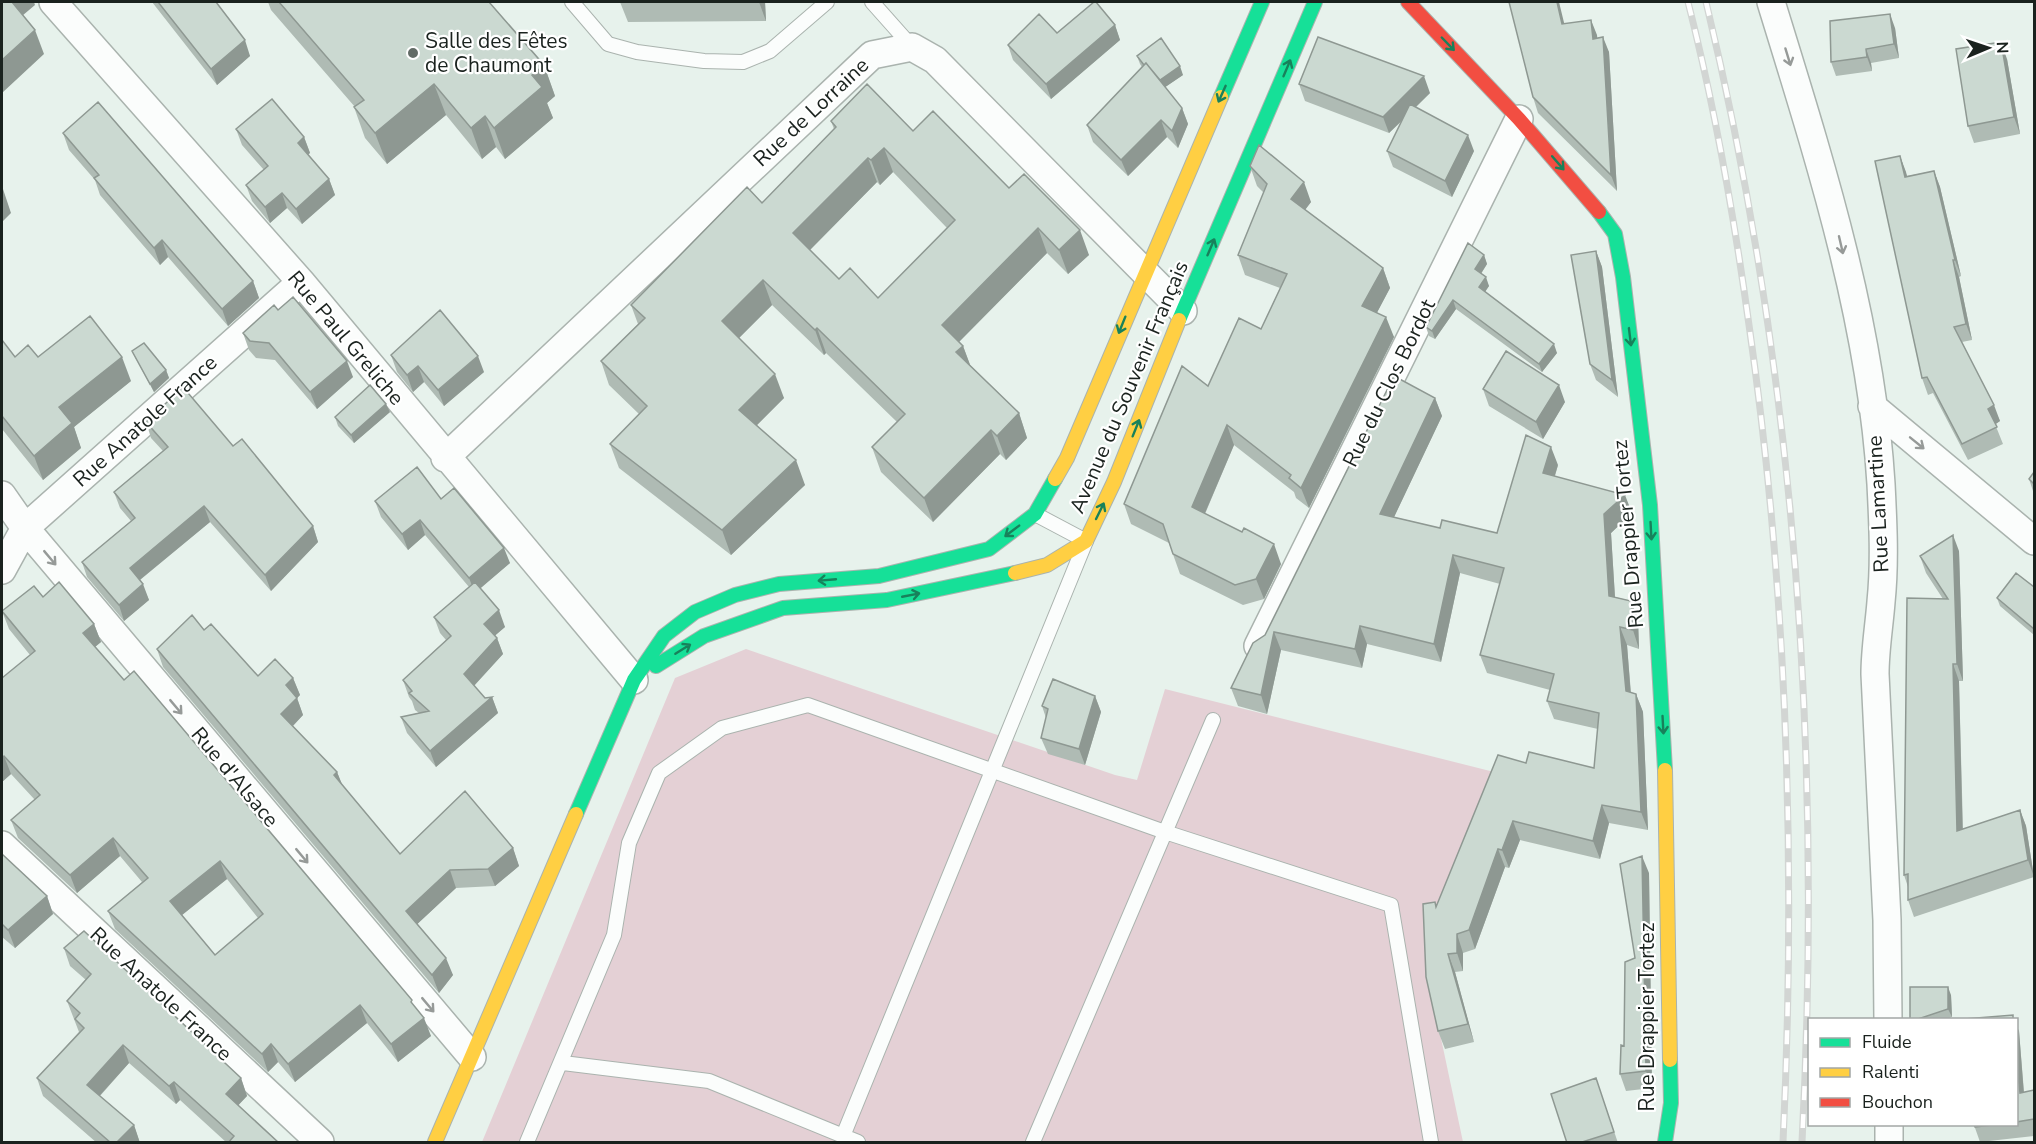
<svg xmlns="http://www.w3.org/2000/svg" width="2036" height="1144" viewBox="0 0 2036 1144" font-family="'Nunito Sans',sans-serif">
<style>
.green{fill:#e4d0d5}
.lines{fill:none;stroke-linecap:round;stroke-linejoin:round}
.lane-casing{stroke:#aab3ae;stroke-width:16}
.street-casing{stroke:#aab3ae;stroke-width:30}
.fast-casing{stroke:#aab3ae;stroke-width:16}
.slow-casing{stroke:#aab3ae;stroke-width:16}
.jam-casing{stroke:#aab3ae;stroke-width:16}
.lane{stroke:#fbfdfc;stroke-width:14}
.street{stroke:#fbfdfc;stroke-width:27}
.fast{stroke:#16e098;stroke-width:14}
.slow{stroke:#ffcf43;stroke-width:14}
.jam{stroke:#f24e42;stroke-width:14}
.rail-casing{stroke:#d2d5d3;stroke-width:7}
.rail{stroke:#fff;stroke-width:4.5;stroke-dasharray:14;stroke-linecap:butt}
.wall{fill:#afbbb4;fill-rule:evenodd}
.shaded-wall{fill:#8e9892}
.building{fill:#cbd9d1;stroke:#8e9892;stroke-width:1.5;fill-rule:evenodd}
.oneway{stroke:#18815b}
.oneway2{stroke:#969a98}
.poi-dot{fill:#626b66;stroke:#fff;stroke-width:2}
.labels{text-anchor:middle;stroke-width:4.5;stroke-linejoin:round;paint-order:stroke}
.poi-label{font-size:21px;fill:#1a221e;stroke:#fff;text-anchor:start}
.street-label{font-size:21px;fill:#1a221e;stroke:#fff}
</style>
<rect width="100%" height="100%" fill="#e7f2ec"/>
<path class="green" d="M746,649L1115,775L1137,780L1165,689L1502,774L1425,963L1463,1142H482L675,678Z"/>
<g class="lines">
<defs>
<path id="lane" d="M572,2L608,44L637,52L704,61L743,62L770,51L827,2
M872,2L912,47
M563,1063L709,1081L858,1142
M843,1136L1086,541L1035,514
M527,1142L614,935L629,843L659,773L722,728L808,705L1165,832L1391,905L1431,1142
M1033,1142L1213,720"/>
<path id="street" d="M53,2L301,282L634,680
M1771,2C1819,158 1871,319 1881,484C1883,523 1885,563 1881,602C1879,627 1875,650 1875,674L1887,920L1888,1020
M1872,406L2034,541
M445,458L872,55L912,47L935,60L1183,311
M2,495L25,528L472,1057
M2,570L25,528L301,282
M1258,646L1519,119
M2,845L320,1142
M1889,1124V1142"/>
<path id="fast" d="M1221,97L1262,2
M1599,212L1615,234L1623,277L1650,505L1665,770
M1179,320L1315,2
M656,666L704,636L783,608L887,600L1015,573
M576,814L634,680L664,636L695,612L735,595L779,584L879,576L989,549L1035,514L1055,479
M1665,1142L1671,1103L1670,1060"/>
<path id="slow" d="M1055,479L1067,458L1221,97
M1015,573L1047,565L1086,541L1114,482L1179,320
M1665,770L1670,1060
M435,1142L576,814"/>
<path id="jam" d="M1408,2L1519,119L1599,212"/>
</defs>
<use href="#lane" class="lane-casing"/>
<use href="#street" class="street-casing"/>
<use href="#fast" class="fast-casing"/>
<use href="#slow" class="slow-casing"/>
<use href="#jam" class="jam-casing"/>
<use href="#lane" class="lane"/>
<use href="#street" class="street"/>
<use href="#fast" class="fast"/>
<use href="#slow" class="slow"/>
<use href="#jam" class="jam"/>
<defs>
<path id="rail" d="M1688,2C1715,108 1734,216 1749,325C1788,596 1796,869 1783,1142
M1706,2C1796,375 1822,760 1802,1142"/>
</defs>
<use href="#rail" class="rail-casing"/>
<use href="#rail" class="rail"/>
</g>
<path class="wall" d="M152,2H216L250,56L217,85Z
M268,2H489L544,65L555,96L547,103L553,118L505,159L496,147L482,159L446,115L387,164L365,138L354,107H355L271,10Z
M620,2H765L766,21L628,22Z
M1564,23L1597,35V38L1609,52L1617,191L1538,113L1533,97Z
M1115,25L1120,40L1051,99L1013,60L1008,45L1057,33Z
M1895,28L1899,58L1871,63L1872,71L1836,76L1831,62Z
M1137,56L1183,75L1165,87L1182,108L1188,124L1178,148L1167,137L1128,176L1093,142L1087,125L1142,67L1140,64Z
M2007,59L2020,134L1974,143L1968,126Z
M1299,84L1430,93L1416,107L1474,151L1452,197L1393,167L1387,151L1402,121L1389,133L1305,101Z
M831,121L913,131L1009,188L1089,255L1068,274L1047,253L959,342L963,346L970,365L1019,413L1027,438L1006,460L1000,454L933,522L881,472L872,447L897,422L826,353L824,355L772,305L739,338L784,398L757,425L805,485L731,555L619,468L610,444L639,414L609,385L601,361L638,324L631,305L762,203L834,129ZM893,172L947,228L878,298L839,279L810,250L877,182L880,185Z
M236,129L304,137L310,153L308,154L329,179L335,195L302,224L287,208L270,223L252,201L246,185L264,170L242,145Z
M63,133L253,281L259,298L228,326L168,257L160,265L100,195L95,180L69,150Z
M1900,156L1907,176L1934,171L1940,187L1961,276L1959,277L1972,340L1962,342L2000,421L1995,424L2003,444L1968,460L1933,393L1928,395L1922,378Z
M1250,166L1311,202L1305,210L1383,268L1390,288L1377,312L1394,337L1309,508L1296,498L1294,492L1234,445L1205,514L1281,564L1264,599L1243,605L1180,574L1169,543L1131,524L1124,504L1208,386L1261,329L1280,288L1245,275L1238,255L1264,193L1257,186Z
M1596,251L1602,267L1618,397L1596,380L1590,364Z
M1484,255L1487,264L1481,274L1489,286L1485,292L1557,353L1542,372L1456,309L1435,339L1429,336L1426,327Z
M278,310L353,377L317,409L275,360L256,358L249,350L243,333Z
M2,340L15,357H38L131,381L74,427L81,448L43,480L2,429Z
M132,351L166,370L169,378L154,392L136,359Z
M391,355L484,372L444,406L424,382L413,392L397,372Z
M1483,389L1565,402L1543,439L1489,406Z
M1435,398L1442,416L1394,517L1440,528L1497,533L1558,465L1555,476L1632,513L1611,533L1615,597L1631,601L1638,619L1639,649L1627,645L1631,693L1636,694L1643,712L1648,830L1609,823L1600,859L1520,840L1509,868L1505,867L1475,949L1463,953V971L1455,972L1474,1042L1445,1049L1438,1031L1436,906L1526,763L1594,768L1598,729L1554,719L1547,701L1550,690L1487,673L1480,655L1500,584L1460,573L1441,662L1367,644L1362,668L1281,650L1267,714L1238,706L1231,688L1265,635Z
M390,412L354,443L338,426L335,417Z
M146,422L233,446L313,526L318,542L271,591L210,522L140,580L149,600L124,621L87,577L82,562L131,521L120,508L114,492L163,451L151,438Z
M2034,472V494L2029,479Z
M441,499L510,563L480,588L505,627L495,635L497,638L503,654L474,686L485,698L492,697L498,713L436,767L407,733L401,717L419,713L415,710L412,701L409,697L403,680L446,640L440,633L434,617L469,587L425,535L408,550L381,517L375,501Z
M1959,551L1963,681H1959L1963,829L2020,810L2026,826L2034,877L1914,917L1908,900V887L1904,875L1943,599L1926,573L1920,556Z
M2034,587V635L2000,606L1997,598Z
M43,597L94,624L101,642L95,647L124,680L414,1007L431,1036L398,1062L367,1023L295,1082L278,1062L268,1072L115,929L108,911L142,882L120,856L77,893L18,838L11,820L35,800L11,774L2,782V678L30,655L9,629L2,611ZM227,879L258,918L215,955L182,915Z
M204,630L258,676L293,678L300,695L297,698L303,715L293,726L337,772L342,785L400,854L513,848L519,866L495,886L456,888L417,924L453,975L439,993L163,667L157,649Z
M1095,696L1101,712L1085,765L1048,754L1041,738L1046,718L1042,706Z
M2,854L47,896L53,914L15,948L2,937Z
M1649,873L1652,1088L1626,1091L1620,1074L1635,958Z
M64,948L241,1078L247,1096L238,1105L279,1143H227L180,1100L176,1104L129,1063L100,1096L134,1125L140,1143H97L43,1096L37,1078L79,1032L67,1001L86,980L70,966Z
M1951,995L1952,1017L1945,1020H1910Z
M2016,1025L2019,1031L2024,1092L2034,1090V1136L1980,1142L1974,1125H2016Z
M1596,1078L1618,1143H1567Z"/>
<path class="shaded-wall" d="M9,2H34L35,5L16,21Z
M759,2H765L766,21Z
M1557,2H1559L1568,39L1562,24Z
M1890,14L1895,28L1899,58L1894,44Z
M1591,20L1597,35L1599,54L1593,39Z
M1115,25L1120,40L1051,99L1046,84Z
M35,30L44,54L2,93V60Z
M1603,37L1609,52L1617,191L1611,175Z
M245,40L250,56L217,85L211,69Z
M2001,42L2007,59L2020,134L2014,117Z
M1866,49L1871,63L1872,71L1867,57Z
M544,65L555,96L547,103L553,118L505,159L494,128L532,75Z
M1180,66L1183,75L1161,90L1158,81Z
M1424,76L1430,93L1389,133L1383,117Z
M434,84L446,115L387,164L375,133Z
M1182,108L1188,124L1178,148L1172,131Z
M485,116L496,147L482,159L471,128Z
M1161,120L1167,137L1128,176L1121,160Z
M1468,135L1474,151L1452,197L1445,181Z
M304,137L310,153L304,158L298,143Z
M884,148L893,172L880,185L871,160Z
M1900,156L1906,172L1911,193L1905,177Z
M868,158L877,182L802,258L793,233Z
M1934,171L1940,187L1961,276L1955,260Z
M329,179L335,195L302,224L296,209Z
M1304,182L1311,202L1298,219L1291,199Z
M3,189L11,213L2,222V190Z
M282,193L287,208L270,223L265,207Z
M1038,228L1047,253L951,350L942,325Z
M1080,230L1089,255L1068,274L1059,250Z
M162,240L168,257L160,265L154,248Z
M1596,251L1602,267L1618,397L1612,380Z
M1484,255L1487,264L1478,278L1475,269Z
M1953,260L1959,277L1972,340L1966,324Z
M1383,268L1390,288L1370,326L1362,306Z
M1486,277L1489,286L1482,296L1479,287Z
M763,280L772,305L731,346L722,321Z
M253,281L259,298L228,326L222,309Z
M1453,300L1456,309L1435,339L1432,331Z
M1386,317L1394,337L1309,508L1301,488Z
M817,328L826,353L824,355L815,330Z
M1554,344L1557,353L1542,372L1539,364Z
M963,346L972,370L956,352Z
M478,356L484,372L444,406L438,390Z
M122,357L131,381L74,427L81,448L43,480L34,456L59,407Z
M347,361L353,377L317,409L310,392Z
M418,366L424,382L413,392L407,375Z
M166,370L169,378L154,392L150,384Z
M775,374L784,398L748,434L739,410Z
M1559,385L1565,402L1543,439L1536,422Z
M1435,398L1442,416L1387,532L1380,514Z
M386,404L390,412L354,443L351,435Z
M1994,405L2000,421L1993,426L1988,409Z
M1019,413L1027,438L1006,460L997,436Z
M1227,425L1234,445L1199,527L1192,507Z
M991,430L1000,454L933,522L924,498Z
M1551,447L1558,465L1550,491L1543,473Z
M796,460L805,485L731,555L722,530Z
M1625,495L1632,513L1611,533L1616,614L1609,596L1604,514Z
M204,506L210,522L136,583L130,568Z
M420,520L425,535L408,550L402,534Z
M313,526L318,542L271,591L265,575Z
M1953,535L1959,551L1963,681L1957,664Z
M1274,544L1281,564L1264,599L1256,579Z
M504,548L510,563L475,593L469,578Z
M1453,555L1460,573L1441,662L1434,644Z
M143,584L149,600L124,621L119,605Z
M1631,601L1638,619L1639,649L1633,630Z
M499,610L505,627L490,640L484,624Z
M94,624L101,642L90,651L83,633Z
M1360,626L1367,644L1362,668L1355,649Z
M1620,627L1627,645L1632,710L1626,691Z
M1274,632L1281,650L1267,714L1261,695Z
M497,638L503,654L470,690L464,674Z
M1953,664L1959,681L1963,847L1957,831Z
M293,678L300,695L297,698L303,715L287,732L281,714L286,685Z
M1636,694L1643,712L1648,830L1641,812Z
M1095,696L1101,712L1085,765L1079,749Z
M492,697L498,713L436,767L430,751Z
M4,756L11,774L2,782V758Z
M337,772L344,789L334,775Z
M1602,805L1609,823L1600,859L1593,841Z
M2020,810L2026,826L2034,877L2028,860Z
M1513,821L1520,840L1509,868L1502,850Z
M113,838L120,856L77,893L70,875Z
M513,848L519,866L495,886L488,869Z
M1498,849L1505,867L1475,949L1469,930Z
M1642,856L1649,873L1652,1088L1646,1071Z
M220,861L227,879L177,919L170,901Z
M450,870L456,888L412,929L406,911Z
M47,896L53,914L15,948L8,930Z
M1457,934L1463,953V971L1457,953Z
M1448,954L1455,972L1474,1042L1468,1024Z
M446,958L453,975L439,993L432,975Z
M1948,987L1951,995L1952,1017L1948,1009Z
M360,1005L367,1023L295,1082L288,1064Z
M424,1018L431,1036L398,1062L391,1044Z
M2016,1025L2019,1031L2025,1108L2020,1093L2016,1056Z
M271,1044L278,1062L268,1072L262,1054Z
M123,1045L129,1063L93,1103L87,1085Z
M241,1078L247,1096L232,1112L226,1094Z
M174,1082L180,1100L176,1104L169,1086Z
M134,1125L140,1143H116Z"/>
<path class="building" d="M2,2H12L35,30L2,60Z
M158,2H216L245,40L211,69Z
M279,2H489L544,65L532,75L542,87L494,128L485,116L471,128L434,84L375,133L354,107L364,100Z
M1094,2H1096L1115,25L1046,84L1008,45L1039,14L1057,33Z
M1509,2H1557L1562,24L1591,20L1593,39L1603,37L1611,175L1533,97Z
M1890,14L1894,44L1866,49L1867,57L1831,62L1830,21Z
M1318,37L1424,76L1383,117L1299,84Z
M1161,38L1180,66L1160,80L1146,63L1144,65L1137,56Z
M2001,42L2014,117L1968,126L1956,49Z
M1146,63L1182,108L1172,131L1161,120L1121,160L1087,125Z
M867,84L913,131L933,111L1009,188L1024,174L1080,230L1059,250L1038,228L942,325L963,346L956,352L1019,413L997,436L991,430L924,498L872,447L905,414L817,328L815,330L763,280L722,321L775,374L739,410L796,460L722,530L610,444L647,406L601,361L645,318L631,305L747,187L762,203L836,127L831,121ZM884,148L955,220L878,298L850,268L839,279L793,233L868,158L871,160Z
M272,99L304,137L298,143L329,179L296,209L282,193L265,207L246,185L268,166L236,129Z
M98,102L253,281L222,309L162,240L154,248L94,178L99,175L63,133Z
M1410,104L1468,135L1445,181L1387,151Z
M1259,145L1304,182L1291,199L1383,268L1362,306L1386,317L1301,488L1289,478L1291,475L1227,425L1192,507L1242,532L1244,528L1274,544L1256,579L1235,585L1173,554L1163,524L1124,504L1182,366L1208,386L1239,318L1261,329L1287,274L1238,255L1267,184L1250,166Z
M1900,156L1905,177L1934,171L1955,260H1953L1966,324L1954,327L1994,405L1988,409L1997,427L1962,444L1927,377L1922,378L1875,161Z
M1468,243L1484,255L1475,269L1486,277L1479,287L1554,344L1539,364L1453,300L1432,331L1426,327Z
M1596,251L1612,380L1590,364L1571,255Z
M293,297L347,361L310,392L269,343L250,341L243,333L274,305L278,310Z
M440,310L478,356L438,390L418,366L407,375L391,355Z
M90,316L122,357L59,407L72,423L34,456L2,416V340L15,357L28,345L38,357Z
M144,343L166,370L150,384L132,351Z
M1506,351L1559,385L1536,422L1483,389Z
M1394,376L1435,398L1380,514L1440,528L1442,520L1497,533L1526,435L1551,447L1543,473L1625,495L1604,514L1609,596L1631,601L1633,630L1620,627L1626,691L1636,694L1641,812L1602,805L1593,841L1513,821L1502,850L1498,849L1469,930L1457,934V953L1448,954L1468,1024L1438,1031L1426,977L1423,904L1435,902L1436,907L1498,755L1526,763L1529,752L1594,768L1599,713L1547,701L1554,674L1480,655L1504,568L1453,555L1434,644L1360,626L1355,649L1274,632L1261,695L1231,688L1253,643L1265,635Z
M370,385L386,404L351,435L335,417Z
M183,387L233,446L242,439L313,526L265,575L204,506L130,568L143,584L119,605L82,562L135,518L114,492L168,447L146,422Z
M417,467L441,499L454,488L504,548L469,578L420,520L402,534L375,501Z
M2034,472V484L2029,479Z
M1953,535L1957,664H1953L1957,831L2020,810L2028,860L1908,900V874L1904,875L1907,598L1948,599L1920,556Z
M2016,573L2034,587V629L1997,598Z
M59,582L94,624L83,633L124,680L134,671L412,1000L411,1002L424,1018L391,1044L360,1005L288,1064L271,1044L262,1054L108,911L148,878L113,838L70,875L11,820L40,795L4,756L2,758V678L35,651L2,611L34,586L43,597ZM220,861L263,914L215,955L170,901Z
M475,582L499,610L484,624L497,638L464,674L485,698L492,697L430,751L401,717L429,711L409,693L412,691L403,680L451,636L434,617Z
M192,615L204,630L211,624L258,676L275,659L293,678L286,685L297,698L281,714L337,772L334,775L400,854L465,791L513,848L488,869L450,870L406,911L446,958L432,975L157,649Z
M1053,679L1095,696L1079,749L1041,738L1048,709L1042,706Z
M2,854L47,896L8,930L2,924Z
M1642,856L1646,1071L1620,1074L1621,1045L1624,1046L1625,962L1635,958L1620,864Z
M84,931L241,1078L226,1094L279,1143H228L234,1136L174,1082L169,1086L123,1045L87,1085L134,1125L116,1143H111L37,1078L84,1028L75,1019L80,1013L67,1001L91,974L64,948Z
M1910,987H1948V1009L1915,1020H1910Z
M2013,1015V1020L1964,1019Z
M2016,1056L2020,1093L2034,1090V1119L2016,1122Z
M1596,1078L1614,1132L1579,1143H1567L1551,1094Z
M1974,1125H1993L1975,1127Z"/>
<defs><path id="oneway-shaft" d="M-6 0H5M1.5-3L5.5 0L1.5 3" fill="none" stroke-width="1.6" stroke-linecap="round" stroke-linejoin="round" transform="scale(1.5)"/></defs>
<g class="oneway">
<use href="#oneway-shaft" transform="translate(1448 44) rotate(46)"/>
<use href="#oneway-shaft" transform="translate(1287 68) rotate(-67)"/>
<use href="#oneway-shaft" transform="translate(1222 94) rotate(114)"/>
<use href="#oneway-shaft" transform="translate(1558 163) rotate(49)"/>
<use href="#oneway-shaft" transform="translate(1211 247) rotate(-67)"/>
<use href="#oneway-shaft" transform="translate(1122 325) rotate(112)"/>
<use href="#oneway-shaft" transform="translate(1630 337) rotate(83)"/>
<use href="#oneway-shaft" transform="translate(1136 428) rotate(-68)"/>
<use href="#oneway-shaft" transform="translate(1100 511) rotate(-64)"/>
<use href="#oneway-shaft" transform="translate(1012 531) rotate(143)"/>
<use href="#oneway-shaft" transform="translate(1651 531) rotate(87)"/>
<use href="#oneway-shaft" transform="translate(827 580) rotate(175)"/>
<use href="#oneway-shaft" transform="translate(911 595) rotate(-11)"/>
<use href="#oneway-shaft" transform="translate(683 649) rotate(-32)"/>
<use href="#oneway-shaft" transform="translate(1663 725) rotate(87)"/>
</g>
<g class="oneway2">
<use href="#oneway-shaft" transform="translate(1788 57) rotate(73)"/>
<use href="#oneway-shaft" transform="translate(1841 245) rotate(77)"/>
<use href="#oneway-shaft" transform="translate(1917 443) rotate(39)"/>
<use href="#oneway-shaft" transform="translate(50 558) rotate(50)"/>
<use href="#oneway-shaft" transform="translate(176 707) rotate(50)"/>
<use href="#oneway-shaft" transform="translate(302 856) rotate(50)"/>
<use href="#oneway-shaft" transform="translate(428 1005) rotate(50)"/>
</g>
<circle class="poi-dot" cx="413" cy="53" r="6"/>
<g class="labels">
<g class="poi-label">
<text x="425" y="48">Salle des Fêtes<tspan x="425" dy="24">de Chaumont</tspan></text>
</g>
<g class="street-label">
<text transform="translate(811 112) rotate(-43)" y="7">Rue de Lorraine</text>
<text transform="translate(346 338) rotate(50)" y="7">Rue Paul Greliche</text>
<text transform="translate(1389 383) rotate(-64)" y="7">Rue du Clos Bordot</text>
<text transform="translate(1129 387) rotate(-67)" y="7">Avenue du Souvenir Français</text>
<text transform="translate(145 421) rotate(-42)" y="7">Rue Anatole France</text>
<text transform="translate(1878 504) rotate(-93)" y="7">Rue Lamartine</text>
<text transform="translate(1628 534) rotate(-95)" y="7">Rue Drappier Tortez</text>
<text transform="translate(235 777) rotate(50)" y="7">Rue d'Alsace</text>
<text transform="translate(161 994) rotate(43)" y="7">Rue Anatole France</text>
<text transform="translate(1647 1017) rotate(-90)" y="7">Rue Drappier Tortez</text>
</g>
</g>
<rect width="2036" height="1144" fill="none" stroke="#1a221e" stroke-width="6"/>
<rect x="1808" y="1018" width="210" height="108" fill="#ffffff" stroke="#a3a7a5" stroke-width="1.5"/>
<rect x="1820" y="1038" width="30" height="9" fill="#16e098" stroke="#a3a7a5" stroke-width="1.5"/>
<text x="1862" y="1048" font-size="18" fill="#1a221e">Fluide</text>
<rect x="1820" y="1068" width="30" height="9" fill="#ffcf43" stroke="#a3a7a5" stroke-width="1.5"/>
<text x="1862" y="1078" font-size="18" fill="#1a221e">Ralenti</text>
<rect x="1820" y="1098" width="30" height="9" fill="#f24e42" stroke="#a3a7a5" stroke-width="1.5"/>
<text x="1862" y="1108" font-size="18" fill="#1a221e">Bouchon</text>
<g transform="translate(1988 48) rotate(88)" stroke="#ffffff" stroke-width="4.5" paint-order="stroke">
<path d="M0-4.5L10 22L0 15L-10 22Z" fill="#1a221e"/>
<text y="-9" font-size="16" font-weight="bold" text-anchor="middle" fill="#1a221e">N</text>
</g>
</svg>
